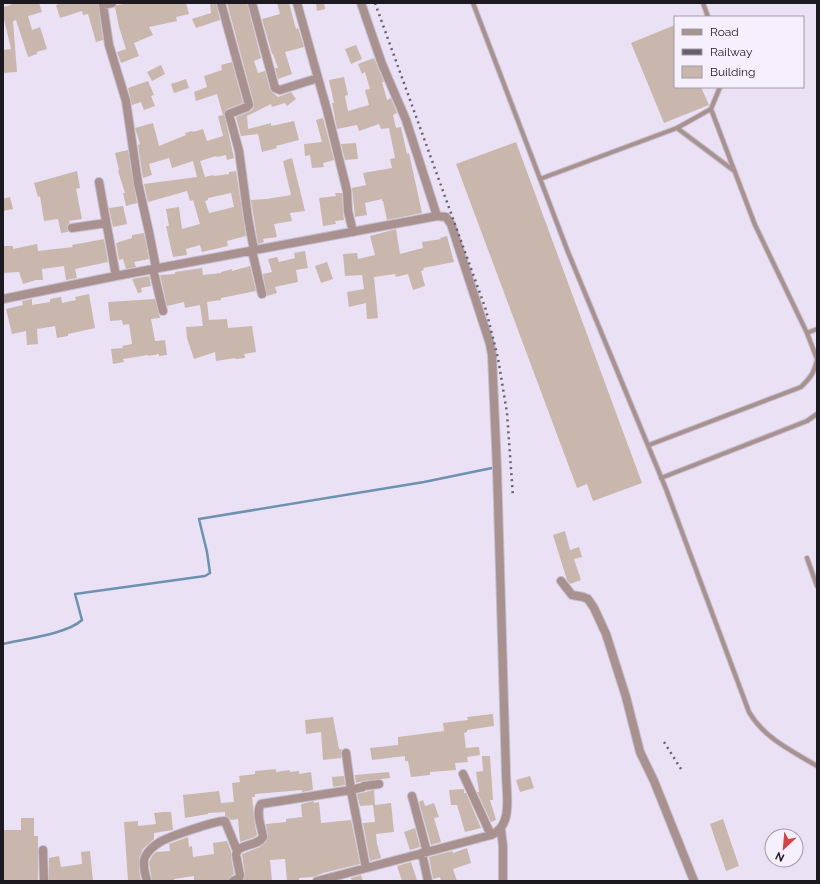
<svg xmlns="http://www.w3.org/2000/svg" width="820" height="884" viewBox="0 0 820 884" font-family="Raleway,sans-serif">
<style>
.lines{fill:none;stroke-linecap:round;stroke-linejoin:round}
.stream{stroke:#6d91af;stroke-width:2.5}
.building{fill:#c9b6ac;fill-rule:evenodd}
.lane-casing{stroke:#c5bece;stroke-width:6}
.street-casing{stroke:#c5bece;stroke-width:10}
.lane{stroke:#a8918f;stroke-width:4}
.street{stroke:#a8918f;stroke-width:8}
.rail{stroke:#65606b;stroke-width:2.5;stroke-dasharray:2 4;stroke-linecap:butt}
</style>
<rect width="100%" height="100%" fill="#eae2f4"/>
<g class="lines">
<path class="stream" d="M3,644C24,639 67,634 82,620L75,594L205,576L210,573L207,552L199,519L424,482L492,468"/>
</g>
<path class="building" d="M10,3H39L42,12L28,16L32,30L40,27L47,49L37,52V54L28,57L16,20L13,21L17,72L3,73V50L11,49L3,15V7L11,5Z
M62,3H98L103,40L96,42L88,14L83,15L82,11L60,18L56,5Z
M131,3H186L189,14L176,17L177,21L149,27L153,35L134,43L139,56L121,63L117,52L126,49L119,27L115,7L117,5Z
M210,3H216L220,20L196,28L192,19L211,13Z
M227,3H247L261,58L254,61L258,73L265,71L270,89L273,93L278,97L291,92L296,99L287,106L285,103L272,107L271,104L247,116L248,129L271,123V126L294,121L299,140L276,146L277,148L262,152L258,134L241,136L236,117L251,111L254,107V104Z
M277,3H289L296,29L298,28L304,47L285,52L292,74L278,79L275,68H278L273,54H272L262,19L280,14Z
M316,3H324L325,9L317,11Z
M675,25V87H701L709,105L664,123L631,43Z
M356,45L362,59L351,64L345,49Z
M374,58L384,82H382L387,100L391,98L397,113L393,115L396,128L401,127L407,154L409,153L422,213L387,220L383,201H382V199L365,203L367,215L355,217L352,188L366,185L363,173L392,168L390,159L395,158L389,128L381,129L379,124L359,131L357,125L337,129L332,103H334L329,80L344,77L348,95L345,96L348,111L369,105L365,90L370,89L365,72L362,74L358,64Z
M232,62L243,103L227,109L224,113L234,158L227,160L226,155L217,157L216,156L200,161L205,177L213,175L214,176L229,174V172L236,171L246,236L227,241L228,246L202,252L200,245L186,249L187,255L173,257L166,226H169L166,209L179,207L182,229L200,224L193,200L190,201L187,191L148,202L144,184L197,177L193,161L172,168L169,158L149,164L152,175L143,178L138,145L140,144L135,128L153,123L159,146L186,135L185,133L192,131L193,132L203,129L207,141L223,136L218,116L223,115L217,94L196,101L194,92L207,87L204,76L222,70L221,65ZM231,193L234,207L209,213L205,201L208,200V198Z
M161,65L165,74L152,81L147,72Z
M186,79L189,88L174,93L171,84Z
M148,81L154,95L151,96L155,106L144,110L141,102L132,105L128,88Z
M323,118L334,160L323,163L324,167L312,168L310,155L305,156L304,144L322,142L316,120Z
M516,142L642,483L593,501L587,484L577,488L456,164Z
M356,143L358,159L345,160L341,144Z
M128,150L137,203L126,206L123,193H125L118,171L119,170L115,153Z
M292,158L305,211L290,213L292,221L274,224L277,237L263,239L264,242L258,244L251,200L267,199L291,195L283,161Z
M77,171L80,188L76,189L82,219L69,221L70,223L67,226L68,232L61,233L58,219L44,221L40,196L38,197L34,183Z
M335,193H342L343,211L344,220L335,221L336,224L323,226L319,198L336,196Z
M10,197L13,209L3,211V199Z
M123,206L127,224L113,227L109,208Z
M396,229L400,254L423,248L422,242L441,239L440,238L447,236L454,262L423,268L424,270L421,271L425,286L413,290L408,274L396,277L395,274L374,277L378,318L367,319L366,303L349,307L347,292L364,289L362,275L345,276L343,254L357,253L358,259L375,255L370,236Z
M144,233L149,259L134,262L136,267L126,269L123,259L119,260L116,243L132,238V235Z
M104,239L108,262L75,269L77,278L66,280L64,266L42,269L43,280H36L23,284L19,272L3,273V246H13V249L37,244L38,251L73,247L72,245Z
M305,251L308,268L296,270L298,282L275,287L277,293L267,296L263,274L272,272L268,259L277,257L279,262L295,258L294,253Z
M327,262L333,279L321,283L315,266Z
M250,266L256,291L221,298V300L207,302L209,320L227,319L228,328L252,326L256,352L244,354L245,358L236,359L235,358L216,361L215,352L194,359L187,338L186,327L203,326L200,305L185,308L184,302L167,306L160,275L175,274V272L202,268L203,275L221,273V272L232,269V271Z
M149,276L151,286L141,288L142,292L138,293L132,279Z
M89,294L95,328L68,334V336L57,338L55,326L37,329L38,344L27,345L26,331L12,334L6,309L23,305L22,301L32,299V305L50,302V299L61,297L62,303L76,300L75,297Z
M155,299L160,318L151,319L155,341L165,340L167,355L159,356V354L148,356V355L123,359L124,362L113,364L111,349L123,348L122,346L132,344L129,324L123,325L122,320L110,321L108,302Z
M565,531L570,550L579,547L582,557L574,559L581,580L570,584L567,580L553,535Z
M493,714L494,726L467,730V732L464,733L466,748L479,747L480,755L467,757L468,762L455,763L456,770L430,772V775L411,777L408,761H405V756L372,760L370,748L398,745V737L444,731L443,723L468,720L467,717Z
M333,717L339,749H342L341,751V758L323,760L321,732L306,734L305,720Z
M482,756H490L493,800H490L496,820L491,822L477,792H479L476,772L483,771Z
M276,769V772L290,770V772L299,771V774L311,772L313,790L302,792V790L255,794V797H252L255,825L257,835L255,837L240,842L238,819L231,820L228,817L225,816V812L208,813V814L185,818L183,795L219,791L221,803L234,802L232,783L240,782L239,776L255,774V771Z
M389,772L390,778L363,781L356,783L355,775Z
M344,776L345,785L333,787L332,777Z
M530,776L534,788L520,792L516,780Z
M464,789V793H466L481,828L465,832L457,805H451L449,790Z
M374,790L375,805L391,803L394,832L376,834L377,844L381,858L370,861L363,823L375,822L373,805L360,806L357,794Z
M423,800L425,806L434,803L439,817L434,818L441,842L431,845L419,802Z
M314,801V803L319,802L321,823L351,820L360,864L323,873L313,877L299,878V881H287L285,859L270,860L272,881H243L245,874L242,854L260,847L265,843L268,836L266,824L286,822V819L302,817L301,804Z
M163,812H171L173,830L154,833V839L143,849L139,858V869L141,881H128L124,822L138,821V826L156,824L154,813Z
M21,818H34V836H38V881H3V830H21Z
M723,819L739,866L726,871L710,824Z
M415,828L420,847L410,850L404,832Z
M188,837L189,847L192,846L193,857L214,854L213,843L227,841L231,851V856L234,874L229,878L228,881H194V876L174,879V881H152L149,863L152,856L156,852L170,851L169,844Z
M467,848L471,863L453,869L457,881H441L440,877L433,879L429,857L452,851L453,853Z
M90,851L93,881H49V858L59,856L61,867L82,864L81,852Z
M411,862L417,880L402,881L397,866Z
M361,875L363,881H352L351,878Z"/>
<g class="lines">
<defs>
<path id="lane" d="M473,3L568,252L666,489L749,712C764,738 792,751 817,766
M703,3L708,17
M711,109L755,225L807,333L817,359
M677,128L733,170
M540,179L677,128L711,109L720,87
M807,333L817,329
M649,445L801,387C811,377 814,373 817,360
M661,478L807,421L817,414
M807,558L817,586"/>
<path id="street" d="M112,3L103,5L109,45L126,101L138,183L149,232L156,268
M221,3L249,105L247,107L229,114L239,151L248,218L254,250
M252,3L275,88L280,90L318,78
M297,3L327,110L347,191L348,211L353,232
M361,3L382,64L406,120L437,216
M99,182L116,276
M72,228L106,223
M252,251L262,294
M153,269L163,311
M3,299L116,276L437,216L446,217L451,224L490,344L492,355L497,469L506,773C506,793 514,826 491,835L317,881
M561,581L572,595L583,597L588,599L594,608L606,634L626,697L640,752L654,781L694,881
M346,753L351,790L363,787L364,786L379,784
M463,774L491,835
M412,796L427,852
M501,830L503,846V881
M43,850L44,881
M422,853L428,881
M147,881C145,874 142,863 145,857C148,851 155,845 160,842C168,837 217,820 225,821L232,838L237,851
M233,881L239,878L240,875L236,855L237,851C244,843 258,846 263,837C262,827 255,813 261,804L351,790L354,806L366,868"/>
</defs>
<use href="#lane" class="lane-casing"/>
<use href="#street" class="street-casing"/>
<use href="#lane" class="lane"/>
<use href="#street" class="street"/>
<path class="rail" d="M375,3L486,310L498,358L507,413L513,497
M664,742L681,769"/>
</g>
<rect width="820" height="884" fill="none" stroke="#1c1920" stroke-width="8"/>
<rect x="674" y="16" width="130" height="72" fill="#f6f0fe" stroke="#9f9aa5"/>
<rect x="682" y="29" width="20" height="6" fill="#a8918f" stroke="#9f9aa5"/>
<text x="710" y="36" font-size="12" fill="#1c1920">Road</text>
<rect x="682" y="49" width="20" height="6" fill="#65606b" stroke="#9f9aa5"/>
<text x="710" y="56" font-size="12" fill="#1c1920">Railway</text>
<rect x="682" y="66" width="20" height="12" fill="#c9b6ac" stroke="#9f9aa5"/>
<text x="710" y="76" font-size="12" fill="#1c1920">Building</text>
<g transform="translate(784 848) rotate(206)"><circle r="19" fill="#f6f0fe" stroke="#9f9aa5"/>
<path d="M0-3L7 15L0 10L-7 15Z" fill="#d34442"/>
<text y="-6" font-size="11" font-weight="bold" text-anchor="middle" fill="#1c1920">N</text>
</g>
</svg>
